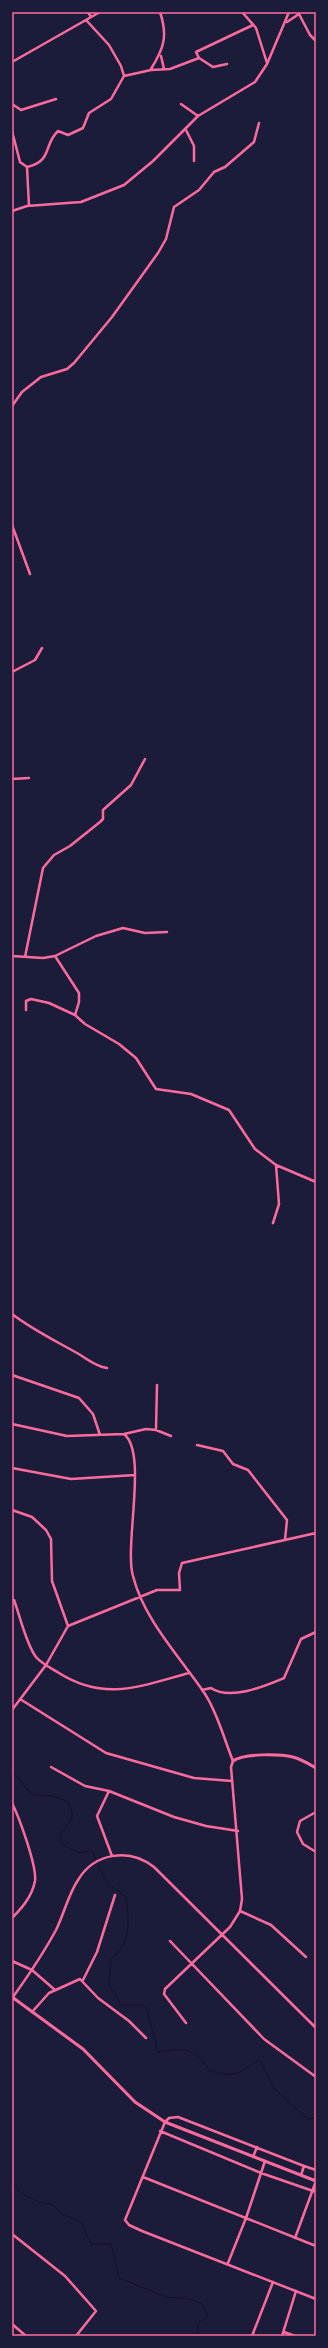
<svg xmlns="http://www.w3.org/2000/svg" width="328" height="2348" viewBox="0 0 328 2348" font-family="'PT Serif',serif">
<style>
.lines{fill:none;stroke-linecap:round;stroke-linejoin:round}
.stream{stroke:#12122b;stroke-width:1}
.minor{stroke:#ff6b9d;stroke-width:2.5}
.tertiary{stroke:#ff6b9d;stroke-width:3}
.neatline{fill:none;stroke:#ff6b9d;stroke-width:1.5}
</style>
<rect width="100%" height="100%" fill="#1b1b3a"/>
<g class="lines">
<path class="stream" d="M12,1771L32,1795L52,1796L67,1801C77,1818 71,1820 60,1834L61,1844L79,1853L93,1851L96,1860
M98,1866L108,1884L126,1897C129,1923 132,1941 111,1959L109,1986L117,1996L120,2005H143L147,2009L158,2052C187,2048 192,2046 210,2071C220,2073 230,2077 240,2072C248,2068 250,2063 260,2061L274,2088L307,2119L316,2118
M12,2181L20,2192L38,2202L52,2204L62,2214L80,2221L91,2244H111L119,2278L166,2297L189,2299L202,2304L208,2316L198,2323V2336"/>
<path class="minor" d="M88,12L91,17
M242,12L256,28L267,63
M287,22L299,14L310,35L316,41
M161,56L164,69
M199,58L213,67L227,64
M12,62L100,12
M151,69C164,48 168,36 160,12
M124,76L151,70L170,69L199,58L196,52L253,25
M12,104L21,110L56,99
M181,104L198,116
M186,130L194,146V161
M12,131L20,162L27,167L29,206
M27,167C53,161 43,145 58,131L68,135L83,128L89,113L111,99L124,76L121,66L109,45L86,20
M12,211L27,206L81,202L124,185L153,161L198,116L255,82L267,64L289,12
M12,406L22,392L41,377L67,369L74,363L112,317L158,253L166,239L174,207L199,190L214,172L225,167L254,142L259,123
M12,525L30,574
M12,672L35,660L42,648
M12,779L29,778
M12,956L43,958L55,956
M25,957L43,868L54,855L70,846L100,822L103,819V810L131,785L145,759
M26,1010V1001L31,999L49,1003L75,1015L85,1024L119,1044L136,1058L156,1089L191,1094L229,1110L255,1149L276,1165L316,1182
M75,1015L79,1002V993L55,956L96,936L123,928L145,933L167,932
M273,1223L279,1204L276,1165
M12,1314C33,1330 54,1340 77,1353C88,1359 94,1366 107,1368
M12,1375L79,1398L93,1414L100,1435
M12,1424L67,1436L124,1434L146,1429L156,1430L171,1436
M156,1430L157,1385
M124,1434C148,1453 124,1545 133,1576C144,1620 180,1657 205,1694C218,1714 224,1739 233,1761L231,1767L242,1899L240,1911L230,1927L165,1989L164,1994L186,2023
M197,1445L223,1451L233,1464L248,1470L287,1520L285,1540
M12,1468L71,1479L135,1475
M12,1510L32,1517L46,1530L51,1539L52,1581L68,1626
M14,1600C20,1616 26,1644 36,1657C42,1664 51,1668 59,1673C105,1702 141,1686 189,1673
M202,1690L211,1688C230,1701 265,1686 284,1678L301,1639L316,1632
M20,1699L106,1753L194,1778L232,1781
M12,1710L46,1665L68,1626L157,1590H180L179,1573L182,1563L316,1533
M51,1767L85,1786L109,1791L174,1817L206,1826L238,1831
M109,1791L97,1816L112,1856
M12,1803C19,1817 37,1866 35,1881C32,1896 23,1907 12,1918
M316,1812L300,1821L297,1832L303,1844L316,1852
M240,1911L271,1925L306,1957
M170,1941L264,2039L316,2077
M12,1961L32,1970L55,1990
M83,1980L97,1952L115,1895
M13,1997C28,1976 43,1954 56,1930C64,1914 68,1895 78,1880C95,1852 130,1848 154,1867L316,2028
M32,2012L49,1993L80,1979L98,1998L129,2021L146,2038
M160,2131L261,2173L316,2192
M253,2157L257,2147
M304,2166L178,2117L169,2118L165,2122L125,2220L129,2225L142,2231L316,2299
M301,2175L304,2166L316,2170
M143,2177L316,2246
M12,2234L65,2276L96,2311L76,2336
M295,2238L316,2181
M228,2263L246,2218L265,2161
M12,2324L26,2336
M284,2332L295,2336
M252,2336L273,2282
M282,2336L296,2291"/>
<path class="tertiary" d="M233,1761C243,1753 280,1754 293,1757C301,1759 309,1764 316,1768
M12,1997L83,2049L135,2102L165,2122L316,2181"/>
</g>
<rect width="328" height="2348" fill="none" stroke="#1b1b3a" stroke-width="26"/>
<rect x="13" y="13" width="302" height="2322" class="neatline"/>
</svg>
